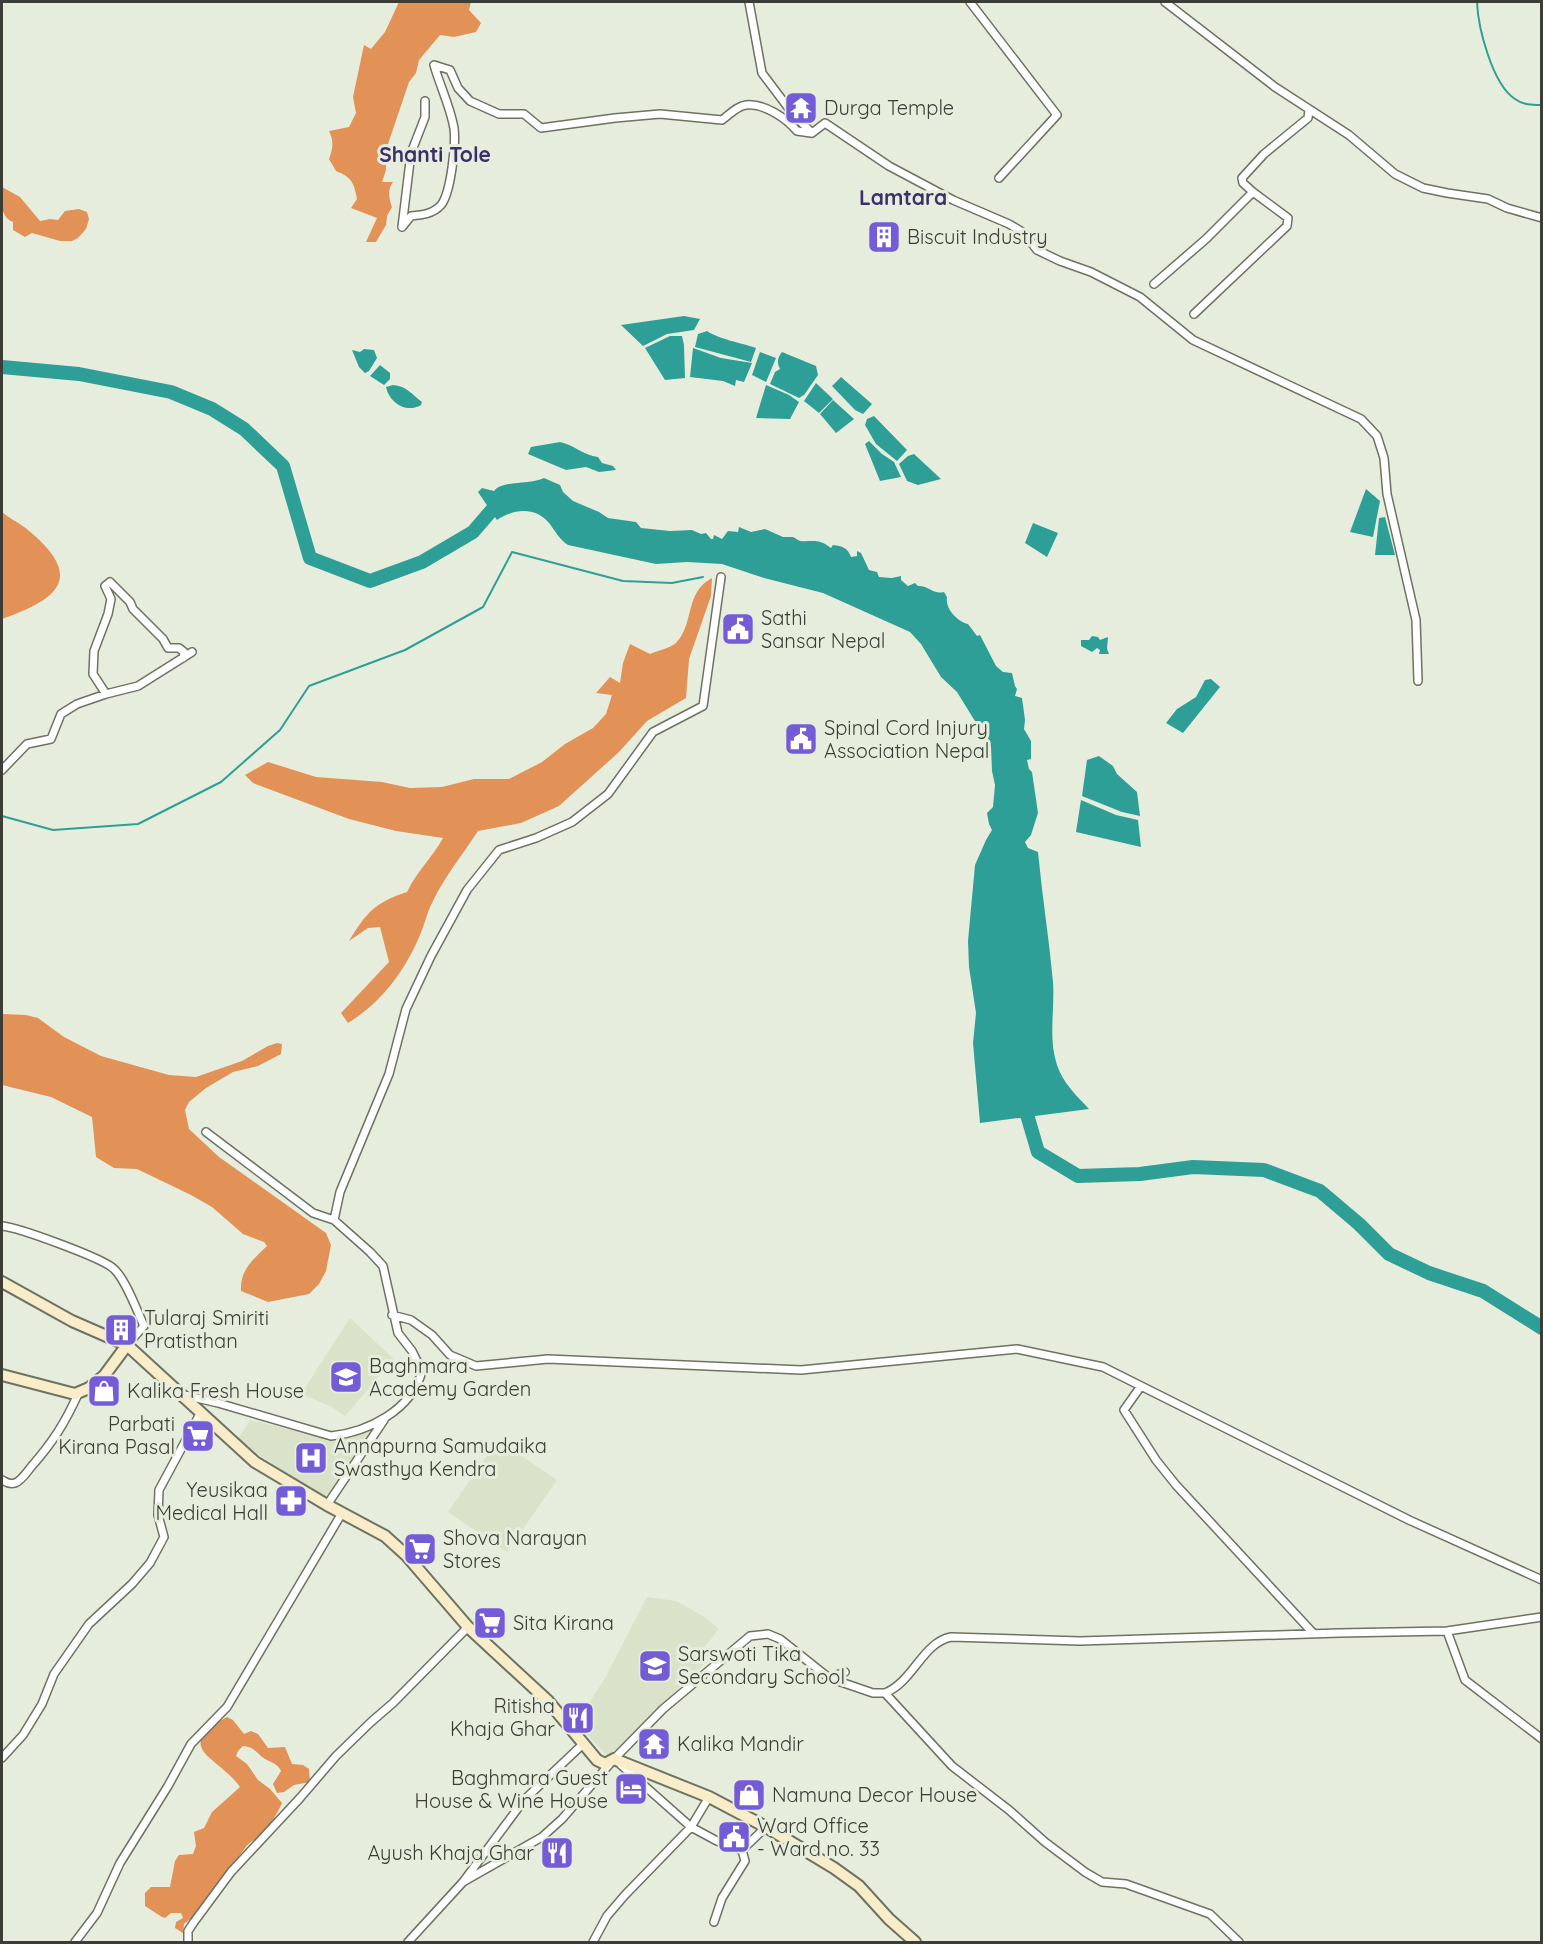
<svg xmlns="http://www.w3.org/2000/svg" width="1543" height="1944" viewBox="0 0 1543 1944" font-family="Quicksand,sans-serif">
<style>
.built{fill:#dae2ca}
.forest{fill:#e29157}
.water{fill:#2e9f97}
.lines{fill:none;stroke-linecap:round;stroke-linejoin:round}
.stream{stroke:#2e9f97;stroke-width:2}
.river{stroke:#2e9f97;stroke-width:14}
.street-casing{stroke:#6d7263;stroke-width:10}
.secondary-casing{stroke:#6d7263;stroke-width:14}
.street{stroke:#fff;stroke-width:7}
.secondary{stroke:#f9ecc9;stroke-width:10}
.labels{text-anchor:middle;stroke-width:6;stroke-linejoin:round;paint-order:stroke}
.poi-label{font-size:20px;fill:#3b3d36;stroke:#e7eddc;text-anchor:start}
.neighbourhood-label{font-size:21px;font-weight:bold;fill:#3a2f6a;stroke:#e7eddc}
</style>
<rect width="100%" height="100%" fill="#e7eddc"/>
<path class="built" d="M350,1318L394,1359L345,1416L332,1407L301,1394Z
M250,1420L333,1440L352,1437L370,1430L373,1435L346,1475L325,1498L237,1440Z
M498,1440L557,1480L507,1552L448,1512Z
M647,1597L676,1601L703,1616L719,1629L704,1648L713,1655L608,1757L576,1723L588,1708L589,1703L605,1678Z"/>
<path class="forest" d="M399,2H471L469,10L481,23L476,32L454,37L440,35L419,60L416,73L409,82L386,150V170L382,182H393C387,191 389,198 392,207L387,216L386,225L376,242H366L377,218L351,208L357,199C354,183 352,177 336,171L329,159C333,148 334,141 329,131L349,127L356,113L353,97L364,45L371,49L385,32Z
M2,187L20,197L40,221L50,219L58,220L65,211L79,209L87,212L89,219L86,229L78,238L72,241H60L32,233L25,237L13,230V222C0,217 1,201 2,187Z
M2,512C10,519 20,523 28,530C86,578 58,599 2,619Z
M712,578L711,596L689,659L686,698L647,721L619,752L559,806L521,823L478,831C463,854 445,876 433,901C427,912 425,924 420,935C405,971 381,1003 348,1023L341,1013L389,962L380,927L368,928L349,941C367,912 374,903 407,892C417,871 432,858 443,838L396,831L349,819L253,783L245,775L268,762L316,777L382,782L410,788L442,787L474,779H509L542,762L565,744L593,728L606,714L612,695L596,693L610,677L620,683L623,663L630,644L650,654C657,651 670,648 676,643C695,623 684,593 712,578Z
M2,1014L26,1015L38,1018L64,1037L101,1056L169,1075L196,1077L242,1061L268,1046L277,1043L282,1044L281,1054L258,1066L233,1072L206,1088L189,1102L185,1110L189,1129L219,1157L326,1233L331,1245L326,1271L319,1284L309,1294L268,1302L241,1291C240,1269 253,1260 267,1246L264,1242L243,1234L212,1207L191,1195L137,1169L114,1168L96,1157L92,1117L51,1097L2,1085Z
M227,1717L233,1720L244,1734L251,1731L258,1734L268,1748L285,1747L292,1764L303,1765L309,1769L310,1782L294,1785L284,1792L277,1793L273,1784L281,1771C277,1763 272,1763 265,1759C256,1753 255,1747 243,1746L238,1751L236,1756L247,1764L258,1780L270,1789L282,1803C280,1808 267,1832 263,1835C256,1840 251,1840 245,1848C226,1873 210,1905 184,1924L183,1933L175,1928L176,1922L183,1918L181,1913H171L165,1918L162,1917L145,1906V1893L151,1887H170L175,1861L179,1855L193,1854L196,1846L194,1832L204,1828L212,1812L240,1787C218,1756 171,1749 227,1717Z"/>
<path class="water" d="M684,316L700,319L694,330L667,334L643,346L621,325Z
M707,331C718,339 742,343 756,348L751,362L695,347L698,334Z
M670,336H682L684,345L685,378L665,380L645,348Z
M693,348L721,358L752,363L744,382L736,380L735,386L723,381L690,377Z
M364,349L374,350L377,358L369,371L365,373L359,367L352,350L360,352Z
M760,352L776,358L766,382L752,375Z
M782,352L816,366L818,375L804,395L799,398L770,384L775,372L780,369C777,363 777,358 782,352Z
M380,365L390,373V379L384,385L370,376Z
M841,377L872,404L863,414L855,410L832,386Z
M816,383L833,399L819,413L804,401Z
M393,385C407,386 411,394 422,402L421,405C406,414 389,402 386,387Z
M766,385L789,395L799,402L790,419L756,418Z
M833,400L854,419L836,433L820,414Z
M874,416L907,450L897,461L876,444L865,425L867,419Z
M869,441L882,454L894,462L901,477L880,481L865,444Z
M560,442C574,445 583,455 598,457L602,463L613,466L616,470L599,472L586,467L566,470L528,454L531,447Z
M914,454L941,479L918,485L907,481L899,464L908,456Z
M544,478L560,485L563,492L573,501L599,512L608,518L636,522L641,528L670,531L692,530L701,534L706,533L711,539H713L714,535L722,539L728,531L738,532L739,527L751,532L765,529L783,537H793L800,541C813,542 818,538 831,548L833,545C842,546 848,548 851,557L857,556V551L861,553L869,570L877,572L879,577L892,578L901,576V580L908,586L915,583L918,586C928,585 933,595 944,592L947,597C945,609 957,621 968,624L977,636L980,635L996,666L1003,672L1012,673L1015,686L1017,689L1015,696L1022,698L1025,720L1024,729L1031,741V759L1027,760L1029,769L1032,772L1038,813L1031,835L1025,842L1028,848L1038,852C1042,895 1049,938 1053,982C1055,1009 1048,1038 1057,1065C1063,1083 1076,1095 1089,1109L980,1123L973,1043L976,1013L969,967L968,941L975,865L986,840L992,830L989,824L987,813L993,807L995,785L992,771L991,747L957,692L941,677L921,644L910,632L823,593L764,578L722,564L687,562L656,564L568,545C559,539 556,532 549,523C535,506 513,509 497,520L478,492L482,488L494,491C502,480 530,485 544,478Z
M1366,489L1380,501L1373,537L1350,532Z
M1385,517L1395,555H1375L1379,518Z
M1033,523L1058,533L1047,557L1025,543Z
M1092,636L1098,637L1100,640L1108,637L1107,649L1109,654H1099L1100,650L1097,648L1092,652L1081,646V640H1089Z
M1211,679L1220,687L1183,733L1166,723L1177,709L1196,697L1205,680Z
M1099,756L1113,766L1117,774L1137,792L1140,816L1122,812L1082,796L1087,760Z
M1081,800L1116,815L1138,820L1141,847L1076,832Z"/>
<g class="lines">
<path class="stream" d="M1477,2C1478,27 1492,84 1515,99C1523,105 1532,105 1542,105
M2,816L53,830L138,824L221,782L280,730L309,686L405,650L483,607L512,552L623,581L672,583L703,577"/>
<path class="river" d="M2,367L79,374L171,392L212,409L244,429L283,466L310,558L370,581L422,562L473,532L503,497
M1023,1101L1038,1152L1078,1176L1140,1174L1193,1167L1264,1170L1320,1191L1359,1224L1389,1254L1429,1273L1483,1291L1542,1328"/>
<defs>
<path id="street" d="M749,2L762,73L793,114L812,133L825,123L889,166L953,200L1009,224L1024,233L1037,250L1060,261L1091,272L1140,297L1193,340L1361,419L1377,436L1384,458L1387,494L1416,620L1418,681
M970,2L1057,115L999,178
M1165,2L1275,87L1349,135L1395,174L1423,188L1447,193L1488,199L1507,208L1542,218
M402,227L411,216C422,215 433,214 441,205C451,193 456,144 454,128C450,106 440,86 434,65L450,70L458,88L470,101L499,114H524L541,128L615,118L660,114L722,120C729,115 737,106 746,105C764,103 786,118 797,131L811,133
M402,227L411,153L425,117V101
M1154,284L1206,239L1253,192L1243,183L1242,178L1264,154L1308,118L1309,110
M1194,314L1287,226L1288,218L1253,192
M106,694L93,674L94,651L108,614L111,599L105,586L110,582L130,602L133,609L163,639L168,648H179L184,652L183,658
M2,770L27,744L51,739L61,714L77,704L106,694L138,686L192,652
M334,1220L340,1192L389,1074L406,1009L431,956L467,890L499,850L536,838L572,822L608,794L653,732L703,706L721,577
M2,1226C17,1227 103,1258 114,1269C126,1280 137,1311 144,1326L127,1345
M392,1315L411,1320L432,1335L450,1355L476,1366L548,1359L801,1370L1017,1349L1103,1367L1409,1520L1542,1580
M1141,1386L1124,1410L1156,1460L1176,1485L1313,1633
M184,1395L218,1403L331,1436C368,1432 412,1410 422,1371L412,1351L398,1333L383,1266L370,1252L334,1220L313,1213L206,1132
M2,1480C6,1482 9,1485 15,1483C21,1481 27,1472 31,1467C53,1442 65,1423 79,1392
M327,1505L384,1420
M1447,1631L1465,1680L1542,1739
M829,1678L873,1693H885L952,1766L1009,1810L1045,1842L1085,1872L1102,1882L1126,1884L1210,1914L1239,1942
M885,1693C914,1681 922,1643 951,1637L1080,1641L1339,1633L1447,1631L1542,1617
M2,1758L23,1735L42,1704L54,1674L89,1624L132,1584L150,1563L164,1537L158,1515L159,1490L201,1412
M621,1765L691,1827L717,1841L742,1850L766,1827
M463,1882L542,1837L562,1819L614,1759L663,1709L750,1636L768,1634L780,1639L829,1678L845,1672
M714,1922L722,1898L745,1861L742,1850
M75,1942L97,1913L120,1863L168,1786L191,1744L227,1707L342,1513
M188,1942V1931L194,1922L231,1872L300,1798L336,1756L371,1722L393,1703L468,1627
M408,1942L463,1882L524,1800L584,1743
M593,1942L607,1916L625,1895L691,1827L709,1797"/>
<path id="secondary" d="M2,1282L72,1321L127,1345L255,1462L327,1505L385,1536L406,1555L468,1627L548,1701L597,1760L605,1764L614,1759L709,1797L766,1827L834,1868L859,1886L889,1919L915,1942
M2,1375L75,1394L89,1388L104,1376L127,1345"/>
</defs>
<use href="#street" class="street-casing"/>
<use href="#secondary" class="secondary-casing"/>
<use href="#street" class="street"/>
<use href="#secondary" class="secondary"/>
</g>
<defs>
<symbol id="temple-square" viewBox="-11 -11 22 22"><rect x="-9" y="-9" width="18" height="18" rx="4" fill="#745cd6" stroke="#e7eddc"/><path d="M0-6L5-2H3V0L6.5 2.5H4V6H1.5V3h-3V6H-4V2.5H-6.5L-3 0V-2H-5Z" fill="#fff"/></symbol>
<symbol id="building-square" viewBox="-11 -11 22 22"><rect x="-9" y="-9" width="18" height="18" rx="4" fill="#745cd6" stroke="#e7eddc"/><path d="M-4-6H4V6H1V3H-1V6H-4ZM-2.5-4.3h1.7v1.8h-1.7ZM.8-4.3h1.7v1.8H.8ZM-2.5-1h1.7V.8h-1.7ZM.8-1h1.7V.8H.8Z" fill="#fff"/></symbol>
<symbol id="civic-square" viewBox="-11 -11 22 22"><rect x="-9" y="-9" width="18" height="18" rx="4" fill="#745cd6" stroke="#e7eddc"/><path d="M-.6-6.5H3V-4.5H.6V-3L4-1V1h2V6H-6V1h2V-1L-.6-3ZM-1.2 2.5V6h2.4V2.5Z" fill="#fff"/></symbol>
<symbol id="school-square" viewBox="-11 -11 22 22"><rect x="-9" y="-9" width="18" height="18" rx="4" fill="#745cd6" stroke="#e7eddc"/><path d="M0-5L7-2L0 1L-7-2ZM-4 1L0 2.5L4 1V4Q0 6-4 4Z" fill="#fff"/></symbol>
<symbol id="shop-square" viewBox="-11 -11 22 22"><rect x="-9" y="-9" width="18" height="18" rx="4" fill="#745cd6" stroke="#e7eddc"/><path d="M-5-2.5h2.3a2.7 3.5 0 0 1 5.4 0H5L5.5 6h-11ZM-1.5-2.5h3a1.5 2.3 0 0 0-3 0Z" fill="#fff"/></symbol>
<symbol id="supermarket-square" viewBox="-11 -11 22 22"><rect x="-9" y="-9" width="18" height="18" rx="4" fill="#745cd6" stroke="#e7eddc"/><path d="M-6-5.5h2.5l.6 2H6L4.5 2H-2.5L-4.4-4H-6ZM-1.5 3.2a1.3 1.3 0 1 0 .1 0ZM3 3.2a1.3 1.3 0 1 0 .1 0Z" fill="#fff"/></symbol>
<symbol id="hospital-square" viewBox="-11 -11 22 22"><rect x="-9" y="-9" width="18" height="18" rx="4" fill="#745cd6" stroke="#e7eddc"/><path d="M-5-5h3v3.5h4V-5h3V5h-3V1.5h-4V5h-3Z" fill="#fff"/></symbol>
<symbol id="pharmacy-square" viewBox="-11 -11 22 22"><rect x="-9" y="-9" width="18" height="18" rx="4" fill="#745cd6" stroke="#e7eddc"/><path d="M-2-6h4v4h4v4h-4v4h-4v-4h-4v-4h4Z" fill="#fff"/></symbol>
<symbol id="restaurant-square" viewBox="-11 -11 22 22"><rect x="-9" y="-9" width="18" height="18" rx="4" fill="#745cd6" stroke="#e7eddc"/><path d="M-5-6h1v4h1v-4h1v4h1v-4h1v5L-1.5 .5V6h-2V.5L-5-1ZM5-6V6H3V1.5H1.5Q1.5-4 5-6Z" fill="#fff"/></symbol>
<symbol id="hotel-square" viewBox="-11 -11 22 22"><rect x="-9" y="-9" width="18" height="18" rx="4" fill="#745cd6" stroke="#e7eddc"/><path d="M-6-4.5h1.5V1H6V5H4.5V3h-9V5H-6ZM-4 0a1.8 1.8 0 1 1 3.6 0ZM.5 0V-2.5h3Q6-2.5 6 0Z" fill="#fff"/></symbol>
</defs>
<g fill-rule="evenodd">
<use href="#temple-square" x="782" y="89" width="38" height="38"/>
<use href="#building-square" x="865" y="218" width="38" height="38"/>
<use href="#civic-square" x="719" y="610" width="38" height="38"/>
<use href="#civic-square" x="782" y="720" width="38" height="38"/>
<use href="#building-square" x="102" y="1311" width="38" height="38"/>
<use href="#school-square" x="327" y="1358" width="38" height="38"/>
<use href="#shop-square" x="85" y="1372" width="38" height="38"/>
<use href="#supermarket-square" x="179" y="1417" width="38" height="38"/>
<use href="#hospital-square" x="292" y="1439" width="38" height="38"/>
<use href="#pharmacy-square" x="272" y="1482" width="38" height="38"/>
<use href="#supermarket-square" x="401" y="1530" width="38" height="38"/>
<use href="#supermarket-square" x="471" y="1604" width="38" height="38"/>
<use href="#school-square" x="636" y="1647" width="38" height="38"/>
<use href="#restaurant-square" x="559" y="1699" width="38" height="38"/>
<use href="#temple-square" x="635" y="1725" width="38" height="38"/>
<use href="#hotel-square" x="612" y="1770" width="38" height="38"/>
<use href="#shop-square" x="730" y="1776" width="38" height="38"/>
<use href="#civic-square" x="715" y="1818" width="38" height="38"/>
<use href="#restaurant-square" x="538" y="1834" width="38" height="38"/>
</g>
<g class="labels">
<g class="poi-label">
<text x="824" y="115">Durga Temple</text>
<text x="907" y="244">Biscuit Industry</text>
<text x="761" y="625">Sathi<tspan x="761" dy="23">Sansar Nepal</tspan></text>
<text x="824" y="735">Spinal Cord Injury<tspan x="824" dy="23">Association Nepal</tspan></text>
<text x="144" y="1325">Tularaj Smiriti<tspan x="144" dy="23">Pratisthan</tspan></text>
<text x="369" y="1373">Baghmara<tspan x="369" dy="23">Academy Garden</tspan></text>
<text x="127" y="1398">Kalika Fresh House</text>
<text x="175" y="1431" text-anchor="end">Parbati<tspan x="175" dy="23">Kirana Pasal</tspan></text>
<text x="334" y="1453">Annapurna Samudaika<tspan x="334" dy="23">Swasthya Kendra</tspan></text>
<text x="268" y="1497" text-anchor="end">Yeusikaa<tspan x="268" dy="23">Medical Hall</tspan></text>
<text x="443" y="1545">Shova Narayan<tspan x="443" dy="23">Stores</tspan></text>
<text x="513" y="1630">Sita Kirana</text>
<text x="678" y="1661">Sarswoti Tika<tspan x="678" dy="23">Secondary School</tspan></text>
<text x="555" y="1713" text-anchor="end">Ritisha<tspan x="555" dy="23">Khaja Ghar</tspan></text>
<text x="677" y="1751">Kalika Mandir</text>
<text x="608" y="1785" text-anchor="end">Baghmara Guest<tspan x="608" dy="23">House &amp; Wine House</tspan></text>
<text x="772" y="1802">Namuna Decor House</text>
<text x="757" y="1833">Ward Office<tspan x="757" dy="23">- Ward no. 33</tspan></text>
<text x="534" y="1860" text-anchor="end">Ayush Khaja Ghar</text>
</g>
<g class="neighbourhood-label">
<text x="435" y="162">Shanti Tole</text>
<text x="903" y="205">Lamtara</text>
</g>
</g>
<rect width="1543" height="1944" fill="none" stroke="#3b3d36" stroke-width="6"/>
</svg>
